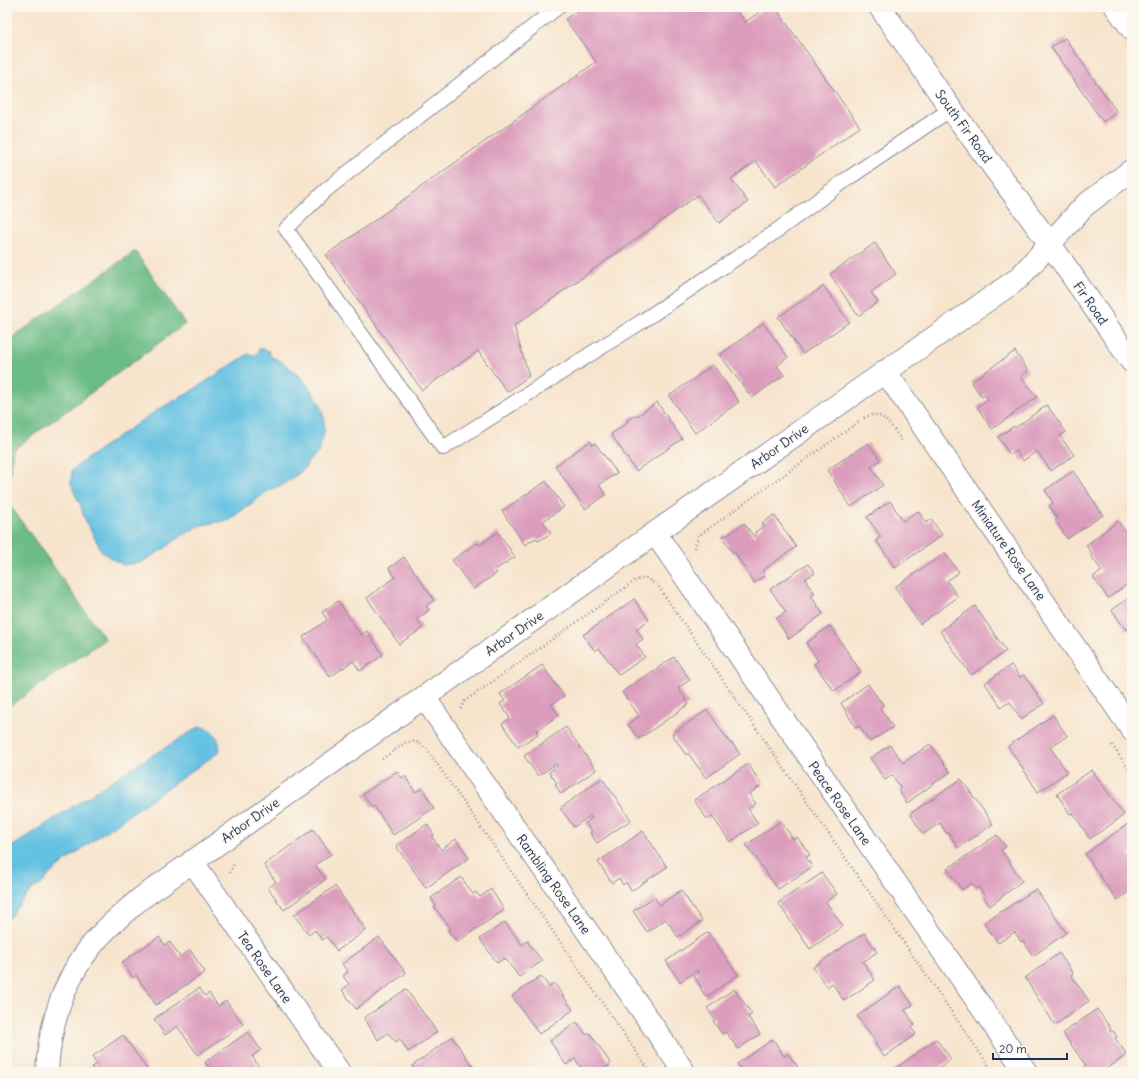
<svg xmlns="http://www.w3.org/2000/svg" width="1139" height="1079" viewBox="0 0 1139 1079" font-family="Delius,sans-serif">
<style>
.forest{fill:#6cbc86;stroke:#447672}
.water{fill:#64c1e2;stroke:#4078a0}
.building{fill:#dc9dbd}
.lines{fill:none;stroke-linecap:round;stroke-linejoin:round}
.service-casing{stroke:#898a96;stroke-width:16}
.minor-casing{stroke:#898a96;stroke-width:24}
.tertiary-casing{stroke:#898a96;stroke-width:24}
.path{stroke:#898a96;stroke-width:2.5;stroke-dasharray:1 3;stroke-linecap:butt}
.service{stroke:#fff;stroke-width:14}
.minor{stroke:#fff;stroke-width:22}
.tertiary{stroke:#fff;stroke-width:22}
.labels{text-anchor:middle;stroke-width:3;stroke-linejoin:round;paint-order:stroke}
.street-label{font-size:13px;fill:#1b2f5e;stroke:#fbf7ec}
</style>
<rect width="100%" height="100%" fill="#fbf7ec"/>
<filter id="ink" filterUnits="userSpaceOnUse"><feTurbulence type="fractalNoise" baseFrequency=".025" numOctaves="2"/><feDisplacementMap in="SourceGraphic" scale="8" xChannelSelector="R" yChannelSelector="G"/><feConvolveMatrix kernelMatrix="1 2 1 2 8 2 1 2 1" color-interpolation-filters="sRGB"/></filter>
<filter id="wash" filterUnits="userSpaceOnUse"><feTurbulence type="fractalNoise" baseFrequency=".012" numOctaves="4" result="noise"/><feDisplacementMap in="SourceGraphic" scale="16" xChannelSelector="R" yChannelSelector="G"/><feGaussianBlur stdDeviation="0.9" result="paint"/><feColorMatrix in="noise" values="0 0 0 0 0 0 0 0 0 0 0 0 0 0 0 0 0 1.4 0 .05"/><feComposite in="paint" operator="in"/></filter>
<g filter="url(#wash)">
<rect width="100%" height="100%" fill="#f7e4cd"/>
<path class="forest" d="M135,251L185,324L13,450L7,501L105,639L7,708V341Z"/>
<path class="water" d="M259,349H263L269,351L270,356L282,362L299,375L309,387L320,404L324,418V434L318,453L309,461L305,468L298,474L284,484L269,490L229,520L201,525L180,537L165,548L140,563L123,565L109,557L101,550L83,515L81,506L75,494L71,483L72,470L87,458L157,410L187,394L248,354L254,356L259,352Z
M199,727C212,726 222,740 219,752L100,835L62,864L50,874L42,884L31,890L7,920V850L130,769Z"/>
<g id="blocks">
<path class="building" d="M583,7H734L745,22L767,7H775L860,127L775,187L756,161L731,179L748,202L719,223L698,195L514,326L529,376L507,392L478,351L422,390L326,255L596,62L565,19Z
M1065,38L1117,112L1103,122L1051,47Z
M875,243L896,274L871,292L878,302L858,316L830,274Z
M824,286L849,322L803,354L778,317Z
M763,323L788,357L777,366L784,375L752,398L720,355Z
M1015,351L1028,371L1021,376L1037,397L992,429L977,407L988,399L985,395L982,397L971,382Z
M713,365L739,402L695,433L669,396Z
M657,402L682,439L636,471L611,434L628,422L627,420L635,415L636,417Z
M1047,405L1066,432L1060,436L1074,455L1051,471L1037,451L1023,461L1016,451L1010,455L998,437L1014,426L1015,428Z
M590,441L593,445L595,443L617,473L599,485L606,495L585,509L555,466Z
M868,443L880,460L871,467L883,485L851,507L827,470Z
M1073,471L1103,515L1067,539L1055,520L1058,519L1049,506L1053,503L1045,490Z
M546,481L564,507L543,521L551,533L539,541L536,538L525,545L502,511Z
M890,501L903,521L918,511L926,523L931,519L942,535L895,568L876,540L881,537L867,517Z
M774,515L796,547L762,571L765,575L754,583L735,553H733L722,537L725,535L726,536L744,523L754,537L756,535L755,532L764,526L762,523Z
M1118,521L1132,541V581L1108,598L1093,577L1102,571L1091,556L1092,554L1086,545Z
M498,532L515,557L495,570L497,573L473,589L452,560L477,543L479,545Z
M945,553L959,572L947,581L958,597L920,624L895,587Z
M404,557L434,600L426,606L429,610L417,619L423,628L399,644L367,598L395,577L389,568Z
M808,564L815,573L805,579L815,594L811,596L823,614L789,639L776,619L786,612L770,589Z
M1129,598L1130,599L1132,598V626L1126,630L1112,610Z
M634,599L649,620L636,629L643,639L636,644L645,657L619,675L599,648L595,651L583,635Z
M338,601L361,635L367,631L383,655L360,671L353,661L330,677L303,637L327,620L322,612Z
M975,606L1006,651L971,675L940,631Z
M830,626L861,672L834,691L814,664L818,661L806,643Z
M674,657L690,680L678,688L689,704L639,739L628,724L639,716L622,692Z
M542,665L564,696L551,705L559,715L536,731L538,734L518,747L502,724L510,718L500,704L505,701L500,694Z
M1011,665L1020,677L1024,675L1044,704L1021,719L1010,702L1001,707L985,683Z
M868,684L883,705L880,708L893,727L870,742L859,726L856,728L841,703Z
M707,710L730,743H732L740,754L706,778L688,753L686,755L672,734Z
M1053,715L1067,736L1050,747L1067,772L1038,792L1008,746Z
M566,727L596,770L561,794L555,784L557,783L549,772L558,766L556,764L538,776L524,756Z
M930,744L950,772L907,803L901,794L899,789L901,788L892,775L885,780L870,758L890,745L903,763Z
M748,764L762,785L749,794L756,804L748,809L758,823L730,842L712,816L707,819L694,800Z
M1092,770L1124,815L1090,839L1073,813L1070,814L1057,794Z
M397,771L402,778L405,776L415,792L422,788L434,808L393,835L374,806L372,808L363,794Z
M602,778L631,820L597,843L590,833L592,832L585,823L592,818L590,816L574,827L560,808Z
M961,779L993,824L958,848L949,833L947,834L940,823L923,834L910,814Z
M781,821L793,839L797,837L810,855L806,857L812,867L778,889L746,845Z
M427,824L434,835L432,837L441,850L456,839L469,858L426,888L396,846Z
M1128,824L1132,829V852L1129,854L1132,858V890L1117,900L1085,854Z
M313,829L331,854L315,865L326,879L284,910L268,888L276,882L264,865Z
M643,831L667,867L631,891L626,882L623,885L619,878L612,883L598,862Z
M997,835L1006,847L1001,850L1022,881L990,906L983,896L984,895L979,887L976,889L972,883L962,890L947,869Z
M822,873L837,894L826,902L843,926L810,949L778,903Z
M461,877L473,894L476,892L480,897L491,889L504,910L457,942L448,930L451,929L434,907L436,906L431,898Z
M335,886L366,930L337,951L327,937L322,940L315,930L309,935L294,915Z
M1036,889L1066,933L1033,956L1023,941L1021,942L1015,932L998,943L984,923Z
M681,890L702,921L678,937L666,919L647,932L633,911L654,897L660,905Z
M505,922L522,945L527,941L542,961L519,977L505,958L497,963L480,939Z
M708,932L738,975L706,997L700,988L701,987L694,976L698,973L697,970L680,982L666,961Z
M864,933L877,952L863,962L875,980L844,1001L832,983L827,987L813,967Z
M159,937L165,945L170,942L180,957L190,950L205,972L156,1005L136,975L133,978L122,962Z
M379,937L406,973L356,1009L342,990L349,984L343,976L348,972L342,964Z
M1059,953L1073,973L1071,975L1089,1001L1055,1025L1025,978Z
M541,976L549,987L554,983L573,1010L539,1034L512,996Z
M900,986L913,1005L905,1010L915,1025L911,1028L916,1034L884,1057L875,1044L877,1043L857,1016Z
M199,988L205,996L209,993L218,1006L226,1001L243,1024L198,1055L177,1026L165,1035L154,1019Z
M406,989L437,1032L408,1052L400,1039L396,1042L388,1033L378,1040L364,1018Z
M734,989L752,1014L748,1017L760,1034L738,1049L726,1032L722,1034L713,1021L715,1020L707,1008Z
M1097,1009L1111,1029L1109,1030L1111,1032L1113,1031L1117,1037L1115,1038L1127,1055L1102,1072H1088L1084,1067L1086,1066L1063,1033Z
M577,1022L586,1035L590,1033L611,1064L599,1072H584L575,1059L566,1065L550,1041Z
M248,1032L261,1050L252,1056L262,1072H212L205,1062Z
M123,1035L149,1072H95L92,1067L97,1064L92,1057Z
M452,1037L477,1072H417L412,1066Z
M773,1039L784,1056L788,1054L798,1067L794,1070L796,1072H743L737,1064Z
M936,1039L951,1059L934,1071L935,1072H893L892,1071Z"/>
</g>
</g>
<g filter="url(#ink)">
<use href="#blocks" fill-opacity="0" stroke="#898a96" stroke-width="1"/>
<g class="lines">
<defs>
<path id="service" d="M558,7L326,190L286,229L443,448L641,322L775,232L847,179L951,109"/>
<path id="minor" d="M1116,7L1132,29
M885,371L1132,730
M655,533L1026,1072
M424,697C510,822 599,946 684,1072
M192,861L339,1072
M47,1072C49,1027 63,980 92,945C106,927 124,913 140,899L655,533L1019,278L1084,206L1132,170"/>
<path id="tertiary" d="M880,7L951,109L1050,244L1132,362"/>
</defs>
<use href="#service" class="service-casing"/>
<use href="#minor" class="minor-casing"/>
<use href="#tertiary" class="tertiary-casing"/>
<path class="path" d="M864,418C882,407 894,429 902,442
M695,548L698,536L860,421
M461,709L465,701L636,580L646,578L658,586L993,1072
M1112,745L1132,774
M382,759L405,743L415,741L426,748L650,1072
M230,873L234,863"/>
<use href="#service" class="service"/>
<use href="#minor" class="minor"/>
<use href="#tertiary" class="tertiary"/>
</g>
</g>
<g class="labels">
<g class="street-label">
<text transform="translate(964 126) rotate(54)" y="5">South Fir Road</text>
<text transform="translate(1091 303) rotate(55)" y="5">Fir Road</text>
<text transform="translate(779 446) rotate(-35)" y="5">Arbor Drive</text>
<text transform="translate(1009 550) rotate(55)" y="5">Miniature Rose Lane</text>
<text transform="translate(514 633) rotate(-35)" y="5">Arbor Drive</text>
<text transform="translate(840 803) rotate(55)" y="5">Peace Rose Lane</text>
<text transform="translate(250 820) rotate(-35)" y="5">Arbor Drive</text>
<text transform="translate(554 884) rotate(55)" y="5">Rambling Rose Lane</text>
<text transform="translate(265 967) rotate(55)" y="5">Tea Rose Lane</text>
</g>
</g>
<rect width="1139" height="1079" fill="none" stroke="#fbf7ec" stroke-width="24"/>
<path d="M993 1053v6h74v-6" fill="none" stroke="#1b2f5e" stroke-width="2"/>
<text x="999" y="1053" font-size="12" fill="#1b2f5e" stroke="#fbf7ec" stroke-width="3" paint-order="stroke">20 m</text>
</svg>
